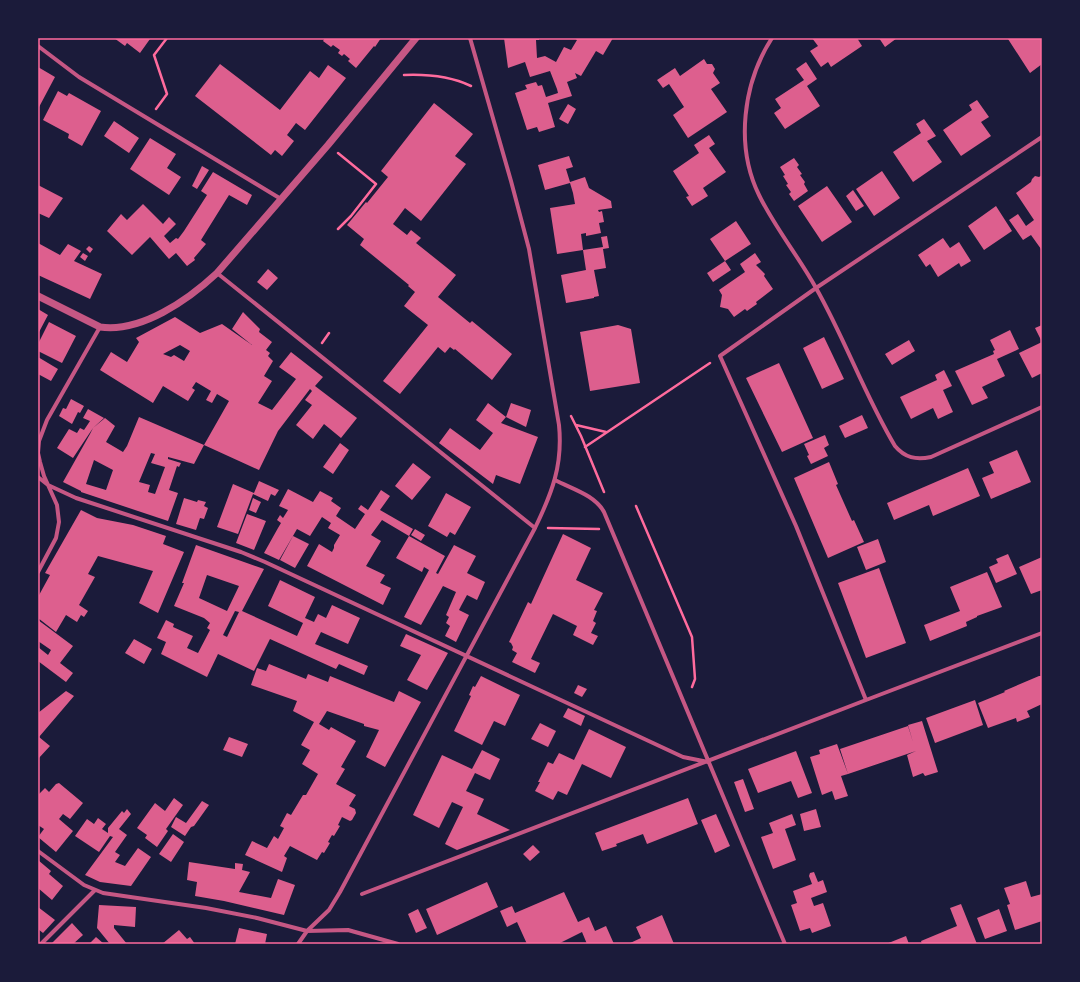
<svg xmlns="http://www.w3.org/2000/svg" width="1080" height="982" viewBox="0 0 1080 982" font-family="Roboto,sans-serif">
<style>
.building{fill:#dd5f8e;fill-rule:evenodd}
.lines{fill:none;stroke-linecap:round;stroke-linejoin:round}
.path{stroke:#ff6b9d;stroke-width:2.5}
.minor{stroke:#c65784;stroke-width:4}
.tertiary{stroke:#c65784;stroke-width:7}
.neatline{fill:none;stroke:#ff6b9d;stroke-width:1.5}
</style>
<rect width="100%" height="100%" fill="#1b1b3a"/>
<path class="building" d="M114,38H148L150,39L140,53L127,43L125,46Z
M325,38H381L375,47L374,46L356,68L348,61L350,59L344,54L342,56L338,53L340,50L333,45L331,47L323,41Z
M504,38H539V40H536L537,58L545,56L556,62L564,47L571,50L577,40L574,38H613L603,55L596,51L581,76L575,73L577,78L567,82L572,96L548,103L555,127L539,132L537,127L527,130L515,93L527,89L525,85L536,82L538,86L542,85L546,97L558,93L557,89L550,71L530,77L525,62L508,68Z
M812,38H857L862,46L831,67L828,62L821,67L810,51L818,46Z
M879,38H897L885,47Z
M1009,38H1042V64L1030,73L1008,39Z
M704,59L707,64H712L715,69L713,73L720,83L711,89L727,112L688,138L673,115L684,107L669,84L663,88L657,80L675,68L680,76Z
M806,62L817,79L807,86L820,106L785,129L774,113L781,108L775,99L804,80L796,69Z
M220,64L280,110L310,71L319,78L328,65L346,78L305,130L296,123L287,135L294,141L282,156L275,150L271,155L195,96Z
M38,67L55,77L38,109Z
M58,91L67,96L69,93L101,111L82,146L68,138L69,134L43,120Z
M977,100L989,117L981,122L991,136L961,156L943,130L972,110L969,105Z
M434,103L473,134L455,156L466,164L421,221L405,208L393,224L407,235L411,230L421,238L416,243L456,275L438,297L470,323L472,321L512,354L492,380L455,349L454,350L450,347L445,353L438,347L400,394L383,381L428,325L404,306L415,292L408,286L409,285L360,245L364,239L347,225L366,202L367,203L388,177L381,171Z
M568,104L576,109L568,124L559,119Z
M924,119L936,136L927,141L942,162L913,182L893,152L921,133L916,124Z
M114,121L139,138L129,153L104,136Z
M709,135L715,144L709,148L726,172L703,188L708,196L692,206L686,197L689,196L673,171L699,153L694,145Z
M150,138L176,154L167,168L181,177L169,195L130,169Z
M569,156L573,167L566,169L570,182L585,177L589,188L611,201L612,208L598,210L599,212L602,211L604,222L599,223L601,233L586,236V233L581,234L583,250L557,254L550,208L575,204L573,193L570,183L545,190L538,165Z
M794,158L799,165L797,167L802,174L800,175L805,182L804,184L808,191L794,201L789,194L791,192L786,185L788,184L783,176L785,175L780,167Z
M202,166L209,170L197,189L192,186Z
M882,171L900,198L874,216L856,189Z
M213,172L252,195L247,205L229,195L201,240L206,244L194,258L195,260L187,266L176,253L169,259L150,237L132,255L107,231L121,214L127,220L143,204L163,224L169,217L176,224L164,236L170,243L176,238L178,239L184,231L207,195L201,191Z
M1042,175V227L1041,228L1042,248L1041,249L1031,235L1023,240L1009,220L1018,214L1026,226L1034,220L1016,193L1031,182L1032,179L1035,176L1039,177Z
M38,185L63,198L49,218L38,213Z
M827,186L852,222L822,242L798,206Z
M853,190L864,206L856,211L846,196Z
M996,206L1012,231L984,250L968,226Z
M736,221L751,244L725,261L710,239Z
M607,236L609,248L603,249L606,268L594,270L599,296L594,297V298L566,303L561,275L586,270L583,250L603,247L601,237Z
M943,238L950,248L959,242L971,261L961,267L959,263L938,277L930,264L926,267L918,255Z
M38,243L60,255L68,244L81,251L74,261L102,274L90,299L38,275Z
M89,246L93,249L90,253L86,249Z
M83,253L88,256L85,261L80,257Z
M755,253L761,262L756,265L765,274L764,276L773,289L756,302L757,304L747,311L745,309L734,317L728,309L720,307L722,295L719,290L745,272L740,264Z
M725,261L731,270L713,282L707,273Z
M268,269L278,278L267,290L257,282Z
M38,309L48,315L38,334Z
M243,312L260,329L259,332L272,342L266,350L270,353L268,356L273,361L264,376L272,381L258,403L272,410L296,379L279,367L291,352L323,377L315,386L357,418L341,438L324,424L313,439L296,425L312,405L305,400L312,391L310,389L278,431L259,470L204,445L229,401L217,394L212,403L206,400L211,391L196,382L192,388L195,390L188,401L163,386L153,403L100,370L111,352L127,362L139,342L136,338L175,317L200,333L222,324L252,345L232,329ZM180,345L190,351L184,361L174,355L171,357L163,354Z
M49,322L76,336L62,363L38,351V344Z
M618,325L631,329L640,383L590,391L580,332Z
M1042,325V342L1035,328Z
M1010,330L1019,349L997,359L1005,376L982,387L988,398L972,405L955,371L994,354L993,351L995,350L990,340Z
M824,337L844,379L822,389L803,348Z
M909,340L915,351L892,365L885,354Z
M1042,342V373L1032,378L1019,353Z
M38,357L58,369L51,381L38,374Z
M779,363L813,438L782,452L746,378Z
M944,370L952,386L943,390L953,412L938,419L933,408L911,419L900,397L937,380L935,375Z
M71,399L84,406L80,413L78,412L72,424L59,416L63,408L66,409Z
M488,403L506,417L501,423L538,437L520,484L496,475L493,484L439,443L450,428L480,450L493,433L476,420Z
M511,403L531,410L526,427L506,417Z
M88,409L104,418L93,428L73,458L57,448L69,429L77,433L80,428L84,430L90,421L83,418Z
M862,415L868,428L845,438L839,426Z
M139,417L204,445L194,464L168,457V459L181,463L179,467L177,466L169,490L178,493L168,521L81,492V491L63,482L90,434L93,428L105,418L115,426L106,442L123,452L127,446ZM151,453L155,454L151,463L165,467L155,494L148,492L150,485L139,482ZM94,460L113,470L106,490L86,484Z
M825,435L829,445L824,448L828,456L811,464L807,456L809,455L804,444Z
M340,443L349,450L333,474L323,467Z
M1017,450L1031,482L991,499L982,478L994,473L989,462Z
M829,462L838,484L836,485L852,521L854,520L864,542L828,558L794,478Z
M413,463L431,477L412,500L395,486Z
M968,468L980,496L933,516L929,505L894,520L887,503Z
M259,481L279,490L275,496L271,494L268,501L253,494L238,534L217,527L233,484L254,493Z
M288,489L313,502L320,491L333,498L331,501L341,508L336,516L355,529L365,514L358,509L361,505L368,510L381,490L390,496L380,510L413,529L409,536L382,520L371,535L381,541L366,566L385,575L380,583L391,588L383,605L307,566L319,544L332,552L334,548V545L340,535L328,528L331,523L322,517L310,536L297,529L279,560L264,553L278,528L281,523L277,520L280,515L283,518L288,510L279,506Z
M446,493L471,507L455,535L450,532L447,537L428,526Z
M184,498L197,502L198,500L206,502L204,506L208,508L204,519L200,518L196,530L176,524Z
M253,498L261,502L256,513L249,510Z
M81,510L97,518L133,525L166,536L163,544L184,552L158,613L139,603L153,571L98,556L88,574L95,577L79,605L88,611L84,617L81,615L77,622L66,615L56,632L38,618V597L50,575L45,573Z
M247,514L266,521L254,550L236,543Z
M415,529L425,535L421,541L411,535Z
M563,534L591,548L576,580L603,593L594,610L597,611L593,621L596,623L591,633L598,636L593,645L573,635L577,626L553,614L531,659L540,663L535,673L512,662L517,653L512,650L513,647L511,643L509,642L528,602L531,604Z
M293,536L309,544L295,568L280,560Z
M409,536L445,556L436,573L438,574L454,545L476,556L467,573L485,582L477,600L467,595L461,606L459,610L469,615L456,642L445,636L450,626L446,623L449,617L446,615L456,592L443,586L421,625L404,617L429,570L424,567L422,572L396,558Z
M878,539L886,562L866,570L857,547Z
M196,545L264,569L242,611L297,636L303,623L268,606L280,580L315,597L305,618L314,622L318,614L326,618L332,605L360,618L348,644L321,632L315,644L368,666L364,675L339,664L336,669L270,639L254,671L218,654L207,677L161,654L166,642L157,638L166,620L174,624L173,627L193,636L187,648L198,653L210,630L207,628L210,623L204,618L174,606L184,583H182ZM207,575L239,586L227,611L199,598ZM235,611L239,612L227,637L223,635Z
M1008,554L1017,574L996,583L989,567L998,563L996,559Z
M1042,557V590L1031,594L1019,567Z
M879,568L906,643L866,658L838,583Z
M987,572L1002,607L977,616V617L966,622L967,626L930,641L924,625L960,611L950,587Z
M38,620L73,646L60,663L73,673L66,682L38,661V647L48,655L51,650L38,641Z
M406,634L448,653L427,690L407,680L421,655L400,646Z
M134,639L152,649L144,664L125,653Z
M269,664L306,679L308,674L328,682L330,676L394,702L399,691L421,702L385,767L366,757L379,730L364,726V724L327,711L319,724L329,730L331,727L356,741L341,767L345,769L336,784L356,795L349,806L355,809L356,813L352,820L350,821L342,817L338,825L340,826L334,836L332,835L328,842L330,843L324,853L322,852L317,860L290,846L284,856L287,858L282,872L245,855L252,841L267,848L274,836L278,839L284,828L280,826L287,813L291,815L303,795H306L318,774L302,764L310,750L301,745L314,722L293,711L297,701L251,685L257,668L266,671Z
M481,676L520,695L505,726L494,721L482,745L454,731L471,696L469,695L473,686L475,687Z
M1039,676H1042V704L1027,711L1030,717L1017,722L1016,718L988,728L978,703L1005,692L1004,691Z
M578,685L587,689L582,697L574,693Z
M66,691L74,696L39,737L50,746L38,759V713Z
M975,700L983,725L935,743L926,718Z
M568,708L585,716L581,726L563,717Z
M922,721L938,772L925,776L923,773L913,777L907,755L916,751L848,774L840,749L908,726L913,742L908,725Z
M540,723L556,731L548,747L531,739Z
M589,729L626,747L611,778L582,764L567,795L558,791L553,800L535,791L540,782H538L548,762L553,764L559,753L574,760Z
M229,737L248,744L242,757L223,750Z
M837,744L848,774L841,776L848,796L835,800L832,791L822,795L810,757L820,754L819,750Z
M482,750L500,759L490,780L475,773L466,791L484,799L477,814L510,830L457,850L445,844L463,807L452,802L439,828L413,815L442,755L472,769Z
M796,751L812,793L798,798L791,781L758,793L748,769Z
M743,779L754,809L745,812L734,782Z
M59,783L83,803L70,819L63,814L59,819L73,831L56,852L38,837L44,829L38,825V795L45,788L49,792L56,784Z
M174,798L183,805L166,829L168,831L157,847L145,838L147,835L137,828L155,803L165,811Z
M688,798L698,824L647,844L643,834L616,844L617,846L602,851L595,833Z
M202,801L209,805L194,826L191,827L185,836L171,827L176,817L186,823Z
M127,809L131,814L119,829L127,835L115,852L120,855L115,862L125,866L138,848L151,857L131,886L100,882L85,875L113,837L110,836L99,852L75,836L87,819L94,824L98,818L106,824L102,829L108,833V828L122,811L124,813Z
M816,809L821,827L804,831L800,814Z
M716,814L730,846L715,853L701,820Z
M792,814L796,825L785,829L796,860L773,869L761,837L773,833L769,823Z
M173,834L184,842L171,862L159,854Z
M533,845L540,852L530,861L523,854Z
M38,860L51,871L49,874L63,886L52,900L38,888Z
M189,862L235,869V863L243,864L242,870L250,872L239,892L271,898L278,879L295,885L284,915L224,901L195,896L197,882L187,880Z
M814,872L818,882L823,880L827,892L811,898L814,906L823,903L831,926L812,933L810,928L800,931L791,905L797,903L793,891L812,884L809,876L810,873Z
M1026,881L1031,897L1042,894V921L1015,930L1007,905L1010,904L1004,888Z
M487,882L498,907L437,935L426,909Z
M564,892L578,922L589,917L595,931L606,926L614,944H587L582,932L558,944H527L517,922L507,927L500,911L512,906L515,913Z
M961,904L977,944H922L921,941L957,926L950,908Z
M99,905L136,907L135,927L114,925V928L127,944H110L97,928Z
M38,907L55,920L43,933L38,929Z
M418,909L427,928L416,933L408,914Z
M999,909L1007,931L985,939L977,918Z
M662,915L674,944H628L641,938L636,927Z
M72,923L83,935L73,944H53L52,943Z
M239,928L267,934L265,944H235Z
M179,930L187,939L190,937L195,944H162Z
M906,936L909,944H886Z
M96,937L104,944H89Z"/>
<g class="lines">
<path class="path" d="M404,75C428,74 450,76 471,86
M156,109L167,94L154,55L167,38
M338,153L376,184L351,216L338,229
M322,343L329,333
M571,416L581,436L604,492
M576,425L606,432
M585,447L710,363
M636,506L692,637L695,679L692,687
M548,528L599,529"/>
<path class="minor" d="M772,38C743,83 735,146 759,195C775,228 799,257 816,288C845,339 865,396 895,446C905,458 916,460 931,457L1042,407
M38,46L79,77L281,199
M217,273L535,528
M38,477L48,485L76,498L241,552L265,562L683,757L708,762
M555,480C572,489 595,495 604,512L785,944
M38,572L56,538L59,522L57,505L44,476L40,462L38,453L39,441L47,420L100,327
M866,700L796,526L720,356L816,288L1042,137
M38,851L84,885L103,893L206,908L257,918L307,931L348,930L398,944
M362,894L866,700L1042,633
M41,944L95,890
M298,944L307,931L329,910L340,892L535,528C552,493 563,465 559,425L529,249L511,181L470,38"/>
<path class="tertiary" d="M38,296L100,327C141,333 188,300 217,273L328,145L416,38"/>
</g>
<rect width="1080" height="982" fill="none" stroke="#1b1b3a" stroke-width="78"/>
<rect x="39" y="39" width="1002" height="904" class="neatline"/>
</svg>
